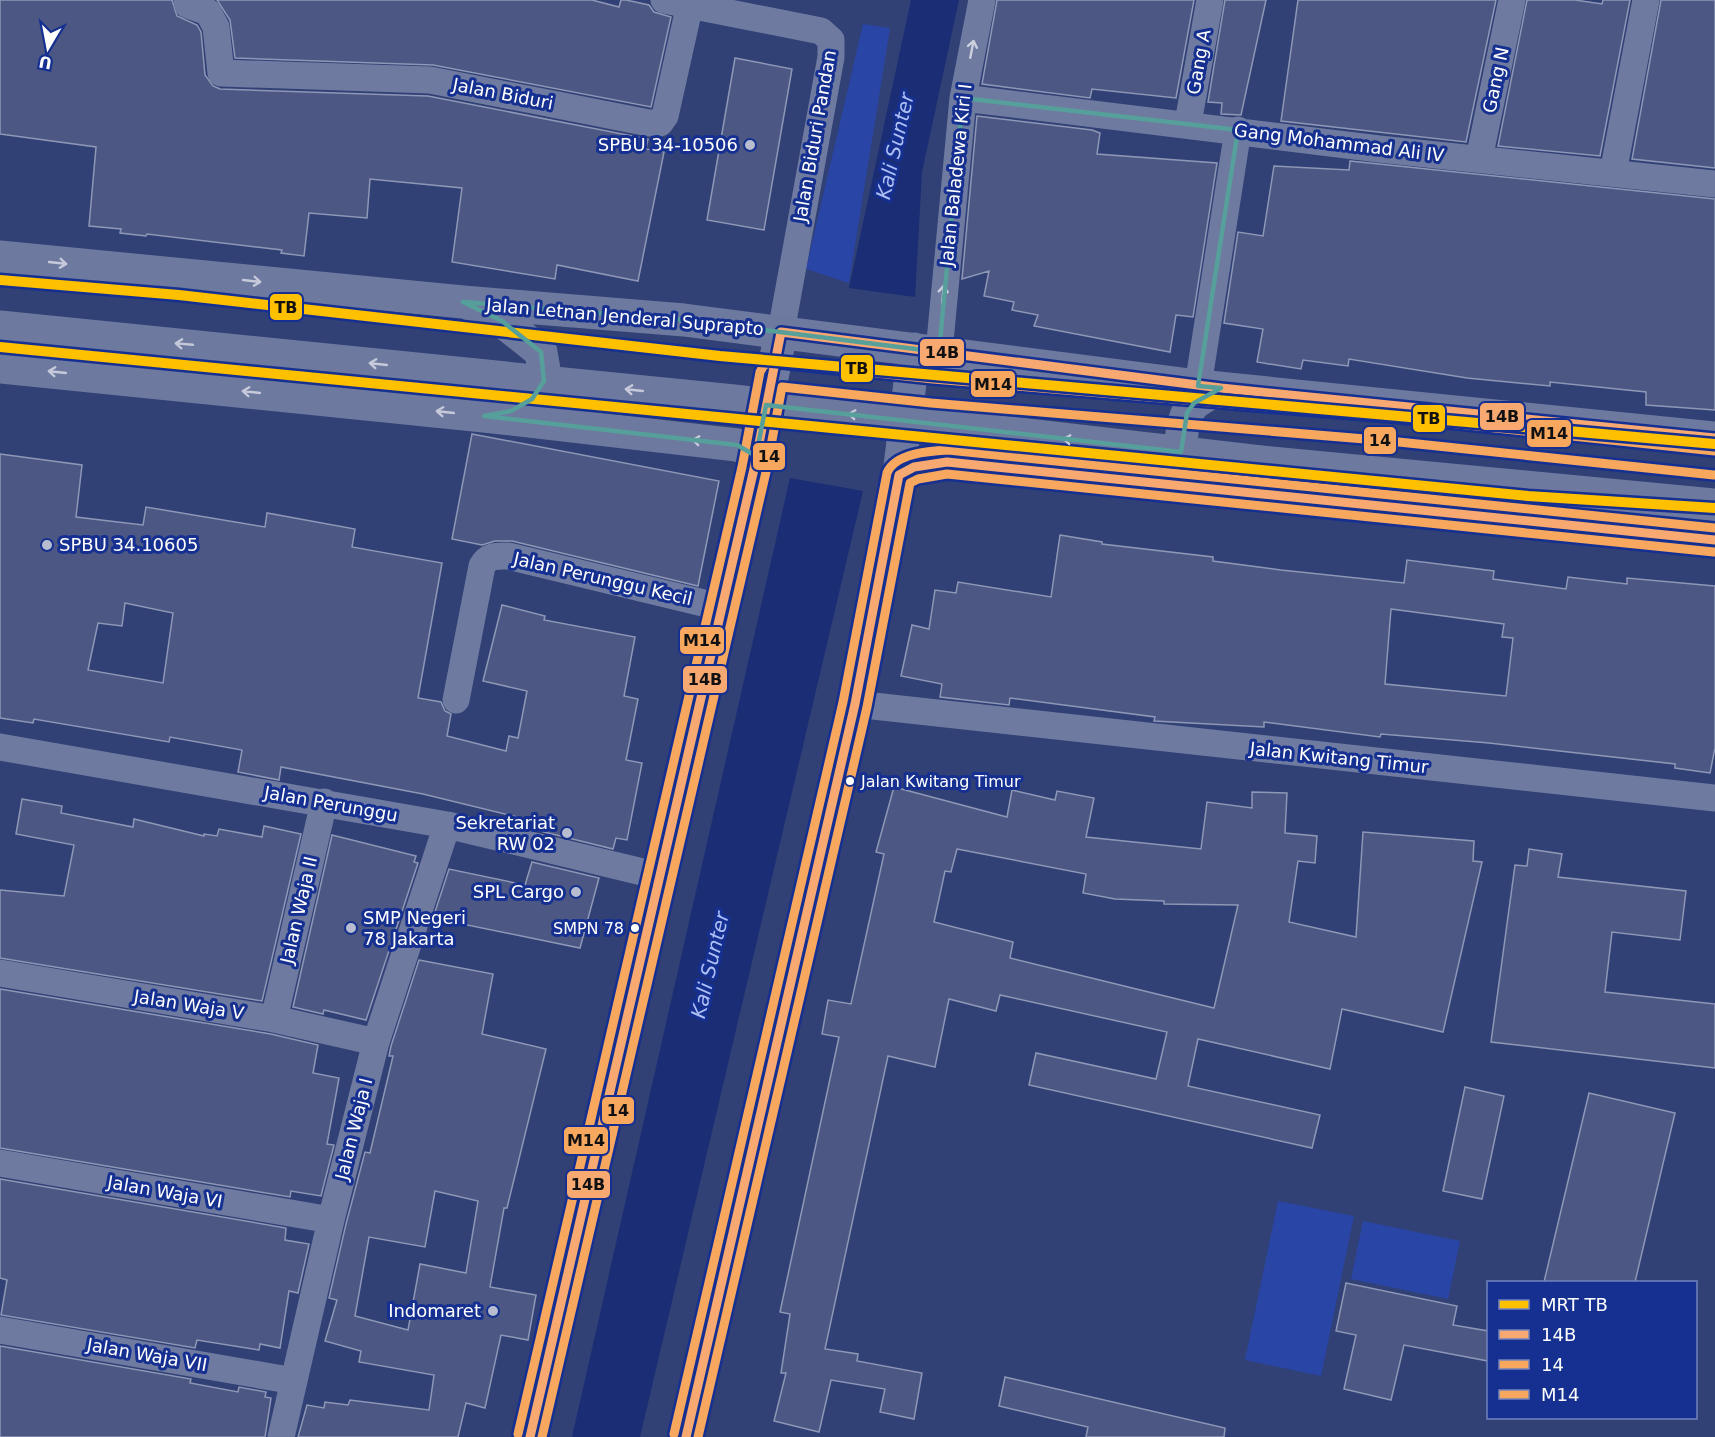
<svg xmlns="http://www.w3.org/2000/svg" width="1715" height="1437" viewBox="0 0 1715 1437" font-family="'DejaVu Sans',sans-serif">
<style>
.green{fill:#2946a7}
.water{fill:#1a2d75}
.building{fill:#4c5883;stroke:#8e97b6;stroke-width:1.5;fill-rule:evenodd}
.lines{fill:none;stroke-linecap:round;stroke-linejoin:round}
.street{stroke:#6e7aa0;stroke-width:27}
.primary{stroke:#6d799f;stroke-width:33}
.primary-bridge{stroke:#6d799f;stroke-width:33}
.bus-1-casing{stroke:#153091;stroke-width:14}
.bus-2-casing{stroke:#153091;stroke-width:14}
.bus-3-casing{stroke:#153091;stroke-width:14}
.bus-1{stroke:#f8a871;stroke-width:9}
.bus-2{stroke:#f8a75f;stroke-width:9}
.bus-3{stroke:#f8a75f;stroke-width:9}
.metro-1-casing{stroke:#153091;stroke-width:15}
.metro-1{stroke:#ffc000;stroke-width:10}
.oneway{stroke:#ccd0de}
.oneway2{stroke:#c5c9d9}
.marked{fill:none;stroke:#579f9a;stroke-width:4.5;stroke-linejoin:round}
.poi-dot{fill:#b7bccf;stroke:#153091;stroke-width:2}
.bus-dot{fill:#fff;stroke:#153091;stroke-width:2}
.labels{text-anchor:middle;stroke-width:6;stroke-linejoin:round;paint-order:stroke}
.bus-label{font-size:16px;fill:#fff;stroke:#153091;text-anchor:start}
.street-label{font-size:18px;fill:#fff;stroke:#153091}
.poi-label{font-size:18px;fill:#fff;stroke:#153091;text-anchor:end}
.water-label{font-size:20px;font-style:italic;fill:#afc0f7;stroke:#153091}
.line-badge{stroke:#153091;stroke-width:2}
.pale-badge-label{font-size:16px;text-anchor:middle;font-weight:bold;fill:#111}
</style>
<rect width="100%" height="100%" fill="#314075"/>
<path class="green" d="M863,24L890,28L849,283L806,269Z
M1278,1201L1354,1216L1321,1376L1245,1360Z
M1363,1221L1460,1241L1448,1299L1351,1279Z"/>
<path class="water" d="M911,0H959L922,172L915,297L849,288Z
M790,478L863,491L640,1437H572Z"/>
<path class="building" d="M0,0H172L177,16L197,25L201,32L205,75L213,86L220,89L428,96L648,139L646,149L664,152L638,281L557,265L555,279L452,262L462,188L370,179L367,218L309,213L304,256L281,253L282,250L147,234L146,236L120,233L121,229L89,226L96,147L0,134Z
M217,0H592L619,7L621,0H626L649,5L654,12L671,17L651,107L433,65L235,58L230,20Z
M997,0H1194L1176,98L1092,89L1090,98L982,84Z
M1225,0H1266L1241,115L1221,114L1222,103L1208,102Z
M1298,0H1496L1466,142L1281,121Z
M1527,0H1575L1602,4L1603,0H1630L1600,156L1498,146Z
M1661,0H1715V168L1632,159Z
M735,58L792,69L764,230L707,220Z
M977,116L1092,130L1100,133L1097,154L1217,163L1193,317L1176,315L1170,352L1034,326L1038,315L1012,310L1014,302L984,296L989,271L962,279Z
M1350,161L1715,199V410L1646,405V392L1550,382V386L1467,378L1349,359L1348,366L1303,360L1301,369L1257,362L1263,329L1224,323L1238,232L1263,236L1274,166L1349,170Z
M472,434L719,481L698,586L512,541H495L482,545L452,539Z
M0,454L82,465L76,517L143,525L146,507L265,527L267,513L355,529L352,547L442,563L418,698L441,702L445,711L451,714L447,736L506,751L509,736L518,738L527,691L483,681L502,605L545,616L544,620L635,637L624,696L638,699L626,760L642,763L627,840L616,838L613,849L540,831L542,823L423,794L281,767L279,780L238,772L242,750L170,737L169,742L34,719L33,723L0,718ZM125,603L173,613L163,683L88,670L98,623L122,626Z
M1060,535L1102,542V544L1213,557V561L1281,570L1404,583L1407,560L1494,571L1493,579L1566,589L1568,577L1627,584V578L1715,586V748L1710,773L1675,768V764L1489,743L1381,734L1380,737L1264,722V727L1154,721L1155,717L1010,698L1009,705L940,697L942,684L901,676L912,625L929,629L935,590L956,593L958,582L1051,597ZM1391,609L1504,624L1502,637L1513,638L1506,696L1385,684Z
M894,787L1007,817L1012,790L1055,800L1057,791L1094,798L1086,837L1201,849L1207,802L1252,808V792L1287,793L1285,833L1317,836L1315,863L1298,861L1289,922L1356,937L1363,832L1474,841L1473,861L1482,862L1443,1032L1342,1009L1330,1069L1198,1039L1188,1086L1320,1115L1312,1148L1029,1085L1036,1053L1156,1079L1167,1032L1000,995L996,1011L949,999L935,1067L888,1056L825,1349L858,1354L857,1361L922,1373L914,1419L880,1412L885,1389L831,1380L819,1432L774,1421L786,1373H781L790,1314L780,1312L839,1037L822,1034L828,1000L851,1004L884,854L876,852ZM957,849L1086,874L1083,893L1115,899L1164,901V904L1238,905L1214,1008L1010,958L1013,942L934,922L945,871L951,872Z
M22,799L62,806L61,813L133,827L134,819L204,836V834L217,836L219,829L262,837L264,826L301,834L262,1001L0,958V890L64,896L74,845L16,834Z
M332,835L416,856L414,862L418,863L366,1020L324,1010L323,1014L293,1007Z
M1529,849L1562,854L1558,877L1686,891L1680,940L1612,932L1605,992L1715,1004V1068L1491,1042L1515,865L1527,866Z
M532,862L599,878L580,948L433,918L449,869L525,885Z
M419,960L493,974L482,1034L546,1049L507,1208H504L490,1287L536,1295L528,1340L501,1335L485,1408L466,1403L458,1437H298L307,1405L324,1408L325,1402L348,1405L350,1400L429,1410L434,1375L359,1362L361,1351L325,1341L337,1300L329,1298L346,1224L365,1152L370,1153L393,1056H389L391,1046ZM435,1191L478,1201L466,1273L420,1264L408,1330L355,1316L369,1237L425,1247Z
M0,989L271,1034L318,1045L313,1073L339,1078L327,1144L334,1145L321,1196L291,1191L290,1197L0,1148Z
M1465,1087L1504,1096L1482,1199L1443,1191Z
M1589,1093L1675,1113L1635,1282H1544Z
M0,1179L286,1228L285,1240L309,1244L298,1293L289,1291L280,1348L260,1344L259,1350L197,1340L195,1348L1,1315L7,1280L0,1278Z
M1346,1283L1457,1306L1453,1325L1488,1331V1361L1404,1345L1391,1400L1344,1389L1356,1335L1336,1331Z
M0,1346L191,1379L190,1383L238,1392L239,1387L266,1392L265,1397L271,1398L265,1437H0Z
M1005,1377L1225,1428L1224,1437H1086L1088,1427L999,1406Z"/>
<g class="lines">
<path class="street" d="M187,0L188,5L208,12L216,27L221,73L430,80L649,123H660L665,116L690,4
M664,0L821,31L831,40V57L781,332
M963,98L1379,149L1715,184
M1188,123L1210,0
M1479,159L1512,0
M1613,173L1646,0
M939,352L963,98L982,0
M1198,386L1238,130
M456,700L482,566C488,555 497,556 508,556L720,607
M855,704L1715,798
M0,747L447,825L659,876
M0,973L274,1019L376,1042
M274,1019L324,802
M0,1163L331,1220
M0,1330L294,1381
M281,1437L331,1220L376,1042L447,825"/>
<path class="primary" d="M0,257L463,302L684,320L1198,386L1715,438
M475,308L502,321L541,352C542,361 546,373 544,381C539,404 510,412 490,415
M0,367L484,416L737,445L748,449L756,456
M899,475L914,467L947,462L1715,540
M1187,480C1179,461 1178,423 1192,406C1199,398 1212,393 1221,388
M530,1437L754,469L781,332
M686,1437L855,704L899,475L914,349"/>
<path class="primary-bridge" d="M0,327L734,401L1261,462L1715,505"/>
<defs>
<path id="bus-1" d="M530,1437L754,469L781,332L1221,388L1715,438
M686,1437L855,704L899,475L914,467L947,462L1715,540"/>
<path id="bus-2" d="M542,1437L766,472L782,387L931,403L1389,441L1714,475
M698,1437L867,707L910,483L918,479L947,474L1714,552"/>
<path id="bus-3" d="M518,1434L742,467L760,372L764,365L773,362L933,379L1391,417L1715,451
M674,1434L843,702L887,473C895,453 930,451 948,450L1715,528"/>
</defs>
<use href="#bus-1" class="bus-1-casing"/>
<use href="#bus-2" class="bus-2-casing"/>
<use href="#bus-3" class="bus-3-casing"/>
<use href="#bus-1" class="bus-1"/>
<use href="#bus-2" class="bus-2"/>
<use href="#bus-3" class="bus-3"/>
<defs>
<path id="metro-1" d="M0,280L179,295L720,356L1715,444
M0,347L1528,496L1715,508"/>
</defs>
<use href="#metro-1" class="metro-1-casing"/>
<use href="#metro-1" class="metro-1"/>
</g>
<defs><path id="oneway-shaft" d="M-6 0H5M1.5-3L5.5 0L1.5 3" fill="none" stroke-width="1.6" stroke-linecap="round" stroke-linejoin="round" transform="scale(1.5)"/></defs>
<g class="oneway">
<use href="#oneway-shaft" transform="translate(972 49) rotate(-79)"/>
<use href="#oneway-shaft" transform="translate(943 294) rotate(-85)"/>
</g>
<g class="oneway2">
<use href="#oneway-shaft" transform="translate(58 263) rotate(6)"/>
<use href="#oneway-shaft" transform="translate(252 281) rotate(6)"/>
<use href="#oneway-shaft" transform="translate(184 344) rotate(-175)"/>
<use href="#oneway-shaft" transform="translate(378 364) rotate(-174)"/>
<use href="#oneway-shaft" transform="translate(57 372) rotate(-174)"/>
<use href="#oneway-shaft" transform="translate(634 390) rotate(-174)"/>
<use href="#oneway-shaft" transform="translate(251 392) rotate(-174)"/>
<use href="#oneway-shaft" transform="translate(445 412) rotate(-174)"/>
<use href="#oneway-shaft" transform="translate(857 415) rotate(-173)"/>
<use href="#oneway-shaft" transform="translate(1072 440) rotate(-173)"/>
<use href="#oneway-shaft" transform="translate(701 441) rotate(-173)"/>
</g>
<path class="marked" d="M963,98L1238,130L1198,386L1221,388L1194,403L1187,413L1181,452L766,405L756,456L737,445L484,416L511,411L532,399L544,381L541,352L502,321L463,302L684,320L939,352Z"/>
<g class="poi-dot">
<circle cx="750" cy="145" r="6"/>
<circle cx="47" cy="545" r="6"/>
<circle cx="567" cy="833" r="6"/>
<circle cx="576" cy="892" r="6"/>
<circle cx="351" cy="928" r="6"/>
<circle cx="493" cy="1311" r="6"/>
</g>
<g class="bus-dot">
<circle cx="850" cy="781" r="5"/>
<circle cx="635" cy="928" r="5"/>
</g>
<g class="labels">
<g class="bus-label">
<text x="861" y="787">Jalan Kwitang Timur</text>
<text x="624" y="934" text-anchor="end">SMPN 78</text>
</g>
<g class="street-label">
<text transform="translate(1199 62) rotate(-80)" y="6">Gang A</text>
<text transform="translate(1496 80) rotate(-78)" y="6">Gang N</text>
<text transform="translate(503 94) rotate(11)" y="6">Jalan Biduri</text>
<text transform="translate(815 136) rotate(-80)" y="6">Jalan Biduri Pandan</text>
<text transform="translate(1339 143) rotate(7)" y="6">Gang Mohammad Ali IV</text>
<text transform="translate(956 175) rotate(-84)" y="6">Jalan Baladewa Kiri I</text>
<text transform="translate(625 317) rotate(5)" y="6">Jalan Letnan Jenderal Suprapto</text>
<text transform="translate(603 579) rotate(13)" y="6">Jalan Perunggu Kecil</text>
<text transform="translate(1339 758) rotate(6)" y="6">Jalan Kwitang Timur</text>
<text transform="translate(331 804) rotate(10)" y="6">Jalan Perunggu</text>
<text transform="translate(299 910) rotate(-77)" y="6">Jalan Waja II</text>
<text transform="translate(189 1005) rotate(9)" y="6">Jalan Waja V</text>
<text transform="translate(354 1129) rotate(-76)" y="6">Jalan Waja I</text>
<text transform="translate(165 1192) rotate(10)" y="6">Jalan Waja VI</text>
<text transform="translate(147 1355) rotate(10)" y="6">Jalan Waja VII</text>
</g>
<g class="poi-label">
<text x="738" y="151">SPBU 34-10506</text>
<text x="59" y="551" text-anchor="start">SPBU 34.10605</text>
<text x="555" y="829">Sekretariat<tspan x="555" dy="21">RW 02</tspan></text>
<text x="564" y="898">SPL Cargo</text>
<text x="363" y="924" text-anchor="start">SMP Negeri<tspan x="363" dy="21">78 Jakarta</tspan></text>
<text x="481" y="1317">Indomaret</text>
</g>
<g class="water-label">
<text transform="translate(895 146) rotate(-77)" y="7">Kali Sunter</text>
<text transform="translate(710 965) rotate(-77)" y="7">Kali Sunter</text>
</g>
</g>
<g class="line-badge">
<rect x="269" y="293" width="34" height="28" rx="6" fill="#ffc000"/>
<rect x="919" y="338" width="46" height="29" rx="6" fill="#f8a871"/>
<rect x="840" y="354" width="34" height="29" rx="6" fill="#ffc000"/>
<rect x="970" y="370" width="46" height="28" rx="6" fill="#f8a75f"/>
<rect x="1479" y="402" width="46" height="29" rx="6" fill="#f8a871"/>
<rect x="1412" y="404" width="34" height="29" rx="6" fill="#ffc000"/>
<rect x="1526" y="419" width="46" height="29" rx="6" fill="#f8a75f"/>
<rect x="1363" y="426" width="34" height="29" rx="6" fill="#f8a75f"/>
<rect x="752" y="442" width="34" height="29" rx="6" fill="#f8a75f"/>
<rect x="679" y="626" width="46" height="29" rx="6" fill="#f8a75f"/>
<rect x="682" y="665" width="46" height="29" rx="6" fill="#f8a871"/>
<rect x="601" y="1096" width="34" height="29" rx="6" fill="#f8a75f"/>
<rect x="563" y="1126" width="46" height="29" rx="6" fill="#f8a75f"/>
<rect x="566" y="1170" width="45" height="29" rx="6" fill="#f8a871"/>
</g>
<g class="pale-badge-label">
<text x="286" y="313">TB</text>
<text x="942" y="358">14B</text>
<text x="857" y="374">TB</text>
<text x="993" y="390">M14</text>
<text x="1502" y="422">14B</text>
<text x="1429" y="424">TB</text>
<text x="1549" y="439">M14</text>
<text x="1380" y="446">14</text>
<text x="769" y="462">14</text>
<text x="702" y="646">M14</text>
<text x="705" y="685">14B</text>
<text x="618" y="1116">14</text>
<text x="586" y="1146">M14</text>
<text x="588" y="1190">14B</text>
</g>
<rect x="1487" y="1281" width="210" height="138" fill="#153091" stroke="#7383bd" stroke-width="1.5"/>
<rect x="1499" y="1300" width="30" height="9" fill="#ffc000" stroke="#7383bd" stroke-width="1.5"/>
<text x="1541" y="1311" font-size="18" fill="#ffffff">MRT TB</text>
<rect x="1499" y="1330" width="30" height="9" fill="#f8a871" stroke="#7383bd" stroke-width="1.5"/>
<text x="1541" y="1341" font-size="18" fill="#ffffff">14B</text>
<rect x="1499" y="1360" width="30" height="9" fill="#f8a75f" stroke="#7383bd" stroke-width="1.5"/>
<text x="1541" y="1371" font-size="18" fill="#ffffff">14</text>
<rect x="1499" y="1390" width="30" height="9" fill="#f8a75f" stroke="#7383bd" stroke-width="1.5"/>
<text x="1541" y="1401" font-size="18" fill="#ffffff">M14</text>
<g transform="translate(48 48) rotate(190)" stroke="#153091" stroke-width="4.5" paint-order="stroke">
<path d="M0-4.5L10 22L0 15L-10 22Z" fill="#ffffff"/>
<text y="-9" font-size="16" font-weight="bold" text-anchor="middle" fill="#ffffff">U</text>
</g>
</svg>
